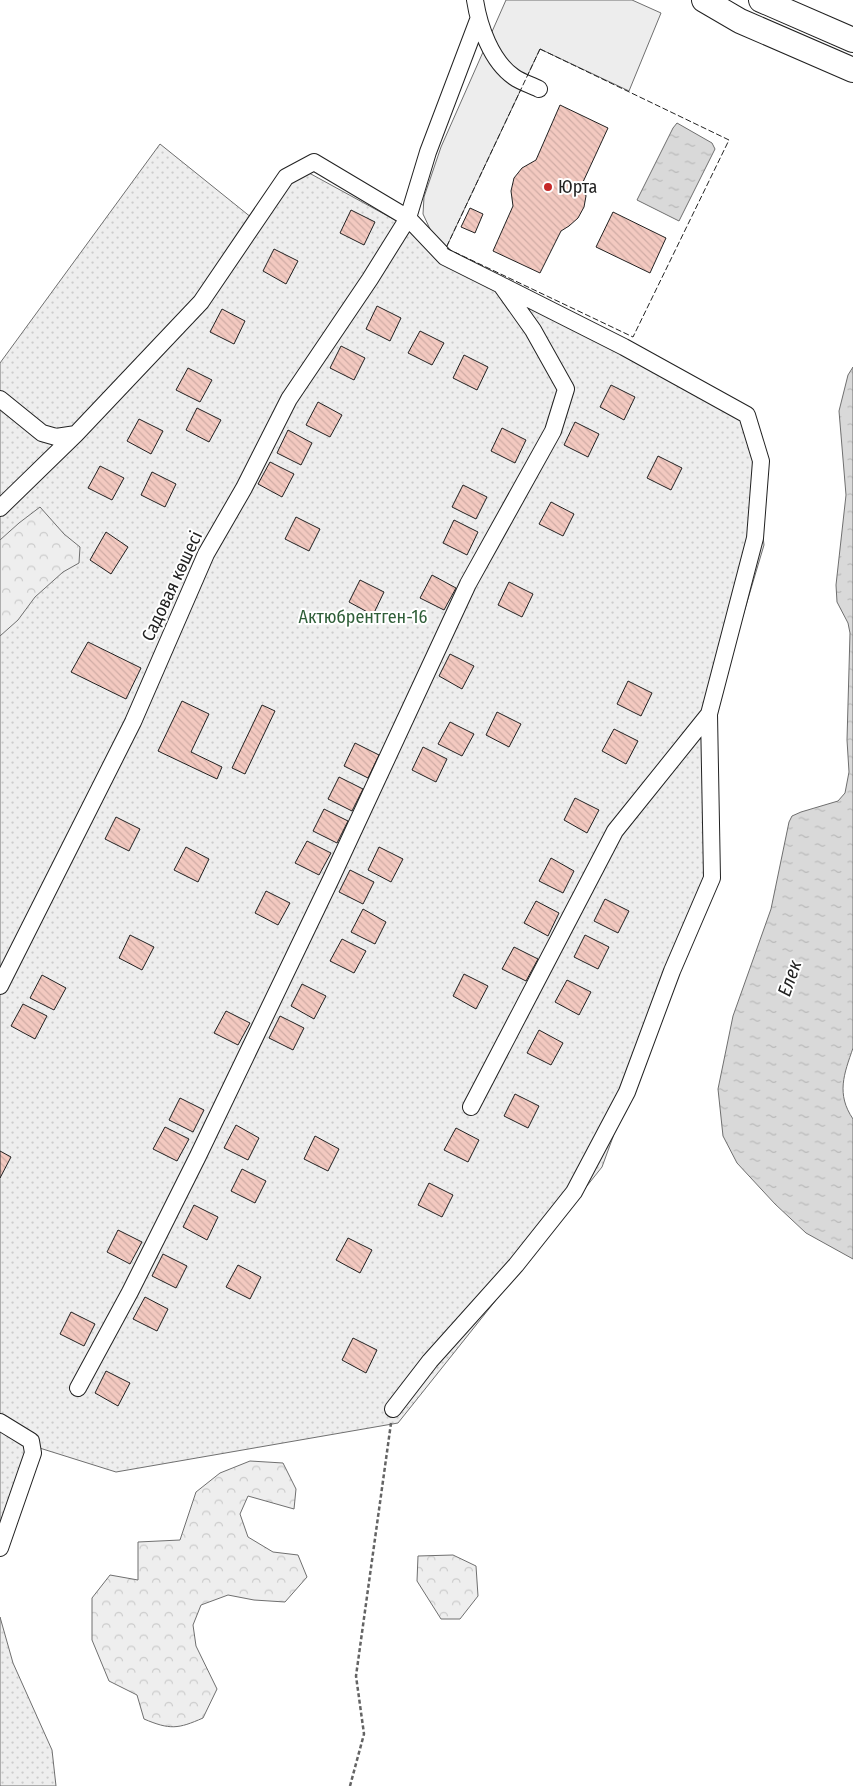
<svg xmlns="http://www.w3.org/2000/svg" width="853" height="1786" viewBox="0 0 853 1786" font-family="'Fira Sans Condensed',sans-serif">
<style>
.green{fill:url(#green-dots);stroke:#6f6f6f}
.forest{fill:url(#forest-crowns);stroke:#6f6f6f}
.parking{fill:#ededed;stroke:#6f6f6f}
.water{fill:url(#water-ripples);stroke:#6f6f6f}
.building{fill:url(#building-back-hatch);stroke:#222}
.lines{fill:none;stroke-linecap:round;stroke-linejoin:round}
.minor-casing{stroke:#222;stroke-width:18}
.highway-casing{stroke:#222;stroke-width:26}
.path{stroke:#646464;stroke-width:2.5;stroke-dasharray:4 2.5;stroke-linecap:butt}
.minor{stroke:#fff;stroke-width:16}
.highway{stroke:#fff;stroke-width:24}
.fence{stroke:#222;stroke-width:1;stroke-dasharray:6 2.5;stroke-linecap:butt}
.poi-dot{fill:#c62828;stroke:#fff;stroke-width:2}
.labels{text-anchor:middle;stroke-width:4;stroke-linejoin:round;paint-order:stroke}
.poi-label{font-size:18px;fill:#222;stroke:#fff;text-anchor:start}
.street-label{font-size:18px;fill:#222;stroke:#fff}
.park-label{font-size:18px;fill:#2f5e38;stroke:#fff}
.water-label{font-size:19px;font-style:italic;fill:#222;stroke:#fff}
</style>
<defs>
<pattern id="green-dots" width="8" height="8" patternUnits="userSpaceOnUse" patternTransform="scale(1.25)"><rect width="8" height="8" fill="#eee"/><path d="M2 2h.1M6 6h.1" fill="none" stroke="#ccc" stroke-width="1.8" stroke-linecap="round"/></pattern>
<pattern id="forest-crowns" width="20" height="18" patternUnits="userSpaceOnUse" patternTransform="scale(1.25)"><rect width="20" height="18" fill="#eee"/><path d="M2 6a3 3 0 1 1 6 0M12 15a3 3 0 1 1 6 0" fill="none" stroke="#ccc"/></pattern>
<pattern id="water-ripples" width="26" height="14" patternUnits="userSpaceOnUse" patternTransform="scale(1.25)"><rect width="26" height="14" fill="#d9d9d9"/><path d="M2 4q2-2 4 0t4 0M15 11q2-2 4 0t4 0" fill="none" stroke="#bababa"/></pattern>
<pattern id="building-back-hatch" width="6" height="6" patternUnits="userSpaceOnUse" patternTransform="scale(1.25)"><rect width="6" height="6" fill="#f3c9c0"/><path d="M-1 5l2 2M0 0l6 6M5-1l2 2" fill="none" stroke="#d0aca5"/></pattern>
</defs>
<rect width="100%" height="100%" fill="#fff"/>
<path class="green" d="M160,144L252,218L300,168L735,406L753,450L764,545L717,703L712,866L602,1167L398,1423L116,1472L30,1445L0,1554V363Z
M0,1617L13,1663L52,1750L56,1786H0Z"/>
<path class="forest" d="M40,507L64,534L80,547L79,563L63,572L35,597L18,620L0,636V540L19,523Z
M250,1461L283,1463L296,1489L294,1509L248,1496L240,1514L248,1537L273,1552L298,1555L307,1577L285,1602L254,1600L228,1595L201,1605L193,1625L196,1646L217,1689L203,1718C178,1729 170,1730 144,1719L137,1695L109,1681L92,1640V1598L110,1575L138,1580V1542L180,1540L196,1492L220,1473Z
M453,1555L476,1566L478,1596L460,1619H441L417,1581L418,1556Z"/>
<path class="parking" d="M506,0H632L661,13L629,91L540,49L446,248L430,229L423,214L424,197L441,147Z"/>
<path class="water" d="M677,123L712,143L715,149L679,221L637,200L673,128Z
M853,367V1048C844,1074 836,1094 853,1119V1259L806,1233L775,1204L737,1163L723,1136L718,1089L733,1016L771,909L789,822L792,816L801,812L838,801L845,793L849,772L847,740L850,633L848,623L837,602L836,585L846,495L839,411L848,375Z"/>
<path class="building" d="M560,105L608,128L583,182L586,196L584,207L578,218L569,226L561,231L540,273L493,251L513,206L511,191L514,178L522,168L536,160Z
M470,208L483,214L475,233L461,227Z
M351,210L375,222L364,245L340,233Z
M613,212L666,238L650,273L596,247Z
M274,249L298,261L286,284L263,271Z
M377,306L401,318L390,341L366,329Z
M222,309L245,321L234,344L210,332Z
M420,331L444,343L432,365L408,353Z
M341,346L365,358L354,380L330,368Z
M464,355L488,367L477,390L453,378Z
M188,368L212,380L200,402L176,390Z
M611,385L635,397L624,420L600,407Z
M318,402L342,415L330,437L306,425Z
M197,408L221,420L209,442L186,430Z
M139,419L163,431L151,454L127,441Z
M575,422L599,434L588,457L564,445Z
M502,428L526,440L515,463L491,451Z
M288,430L312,443L301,465L277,453Z
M658,456L682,468L671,490L647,478Z
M270,462L294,474L282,497L258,484Z
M100,466L124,478L112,500L88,488Z
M152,472L176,484L165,507L141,495Z
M463,485L487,497L476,519L452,507Z
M551,502L574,514L563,536L539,524Z
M296,517L320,529L309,551L285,539Z
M454,520L478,532L467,555L443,543Z
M106,532L128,547L111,574L90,560Z
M432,575L456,588L444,610L420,598Z
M360,580L384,592L373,615L349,602Z
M509,582L533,594L522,617L498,605Z
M88,642L141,668L126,699L71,672Z
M450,654L474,666L462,689L439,676Z
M628,681L652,693L641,716L617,704Z
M182,701L209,714L191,752L222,767L217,779L158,751Z
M262,705L275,711L245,774L232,768Z
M497,712L521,724L509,747L486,735Z
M450,722L474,734L462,756L438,744Z
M614,729L638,741L626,764L602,751Z
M355,743L379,755L368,778L344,766Z
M423,747L447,759L436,782L412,770Z
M339,777L363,789L352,811L328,799Z
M575,798L599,810L587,833L564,820Z
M324,809L348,821L337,843L313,831Z
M116,817L140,829L129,851L105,839Z
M307,841L331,853L319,875L295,863Z
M186,847L209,859L198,882L174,870Z
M379,847L403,859L391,882L368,870Z
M551,858L574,871L563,893L539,881Z
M350,870L374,882L363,904L339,892Z
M266,891L290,903L278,925L255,913Z
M605,899L629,911L618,933L594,921Z
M536,901L559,913L548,936L524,923Z
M363,909L386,922L375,944L351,932Z
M130,935L154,947L142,970L119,958Z
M585,935L609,947L598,969L574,957Z
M342,939L366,951L354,973L330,961Z
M514,947L538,959L526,981L502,969Z
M464,974L488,986L476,1009L453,996Z
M42,975L66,988L54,1010L30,998Z
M567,980L591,992L579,1015L555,1002Z
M302,984L326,996L314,1019L291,1006Z
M23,1004L47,1016L35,1039L11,1026Z
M226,1011L250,1023L238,1045L214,1033Z
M280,1016L304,1028L293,1050L269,1038Z
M539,1030L563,1043L551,1065L527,1053Z
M515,1094L539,1106L528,1128L504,1116Z
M180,1098L204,1110L193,1132L169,1120Z
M236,1125L259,1138L248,1160L224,1148Z
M165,1127L189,1139L177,1161L153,1149Z
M456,1128L479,1140L468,1162L444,1150Z
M315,1136L339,1149L328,1171L304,1159Z
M0,1151L11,1157L0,1178Z
M242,1169L266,1181L255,1203L231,1191Z
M429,1183L453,1195L442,1217L418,1205Z
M194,1205L218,1217L207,1240L183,1227Z
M118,1230L142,1242L130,1264L107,1252Z
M348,1238L372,1250L360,1273L336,1260Z
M163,1254L187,1266L176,1288L152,1276Z
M238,1265L261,1277L250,1299L226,1287Z
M145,1297L168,1309L157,1331L133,1319Z
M71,1312L95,1324L84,1346L60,1334Z
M353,1338L377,1350L366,1373L342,1360Z
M106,1371L130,1383L118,1406L95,1393Z"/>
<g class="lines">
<defs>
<path id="minor" d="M475,0C479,26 491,61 514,77C521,82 531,85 539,89
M0,399L42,433L56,437L76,434
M0,508L76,434L201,302L286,177L314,162L408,218L445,257L501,285L533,330L566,389L553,431L468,584L331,879L198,1156L130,1292L78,1388
M0,986L133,722L206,554L244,488L289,399L370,279L408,218L428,152L478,20
M471,1107L615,831L709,714L755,538L761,461L747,415L624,347L503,286
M393,1409L430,1361L516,1265L574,1192L627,1092L672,971L712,878L709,714
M0,1422L31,1441L33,1453L0,1548"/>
<path id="highway" d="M704,0L740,21L853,70
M761,0L853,40"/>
</defs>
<use href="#minor" class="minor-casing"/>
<use href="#highway" class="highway-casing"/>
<path class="path" d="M350,1786L364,1734L356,1676L391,1423"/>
<use href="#minor" class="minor"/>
<use href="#highway" class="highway"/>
<path class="fence" d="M540,49L729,140L633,337L446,248Z"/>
</g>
<circle class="poi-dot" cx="548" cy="187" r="5"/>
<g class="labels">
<g class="poi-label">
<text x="558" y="193">Юрта</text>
</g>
<g class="street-label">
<text transform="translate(172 586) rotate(-65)" y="6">Садовая көшесі</text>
</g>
<g class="park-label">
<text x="363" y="623">Актюбрентген-16</text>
</g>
<g class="water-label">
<text transform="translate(789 978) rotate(-71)" y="7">Елек</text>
</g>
</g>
</svg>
